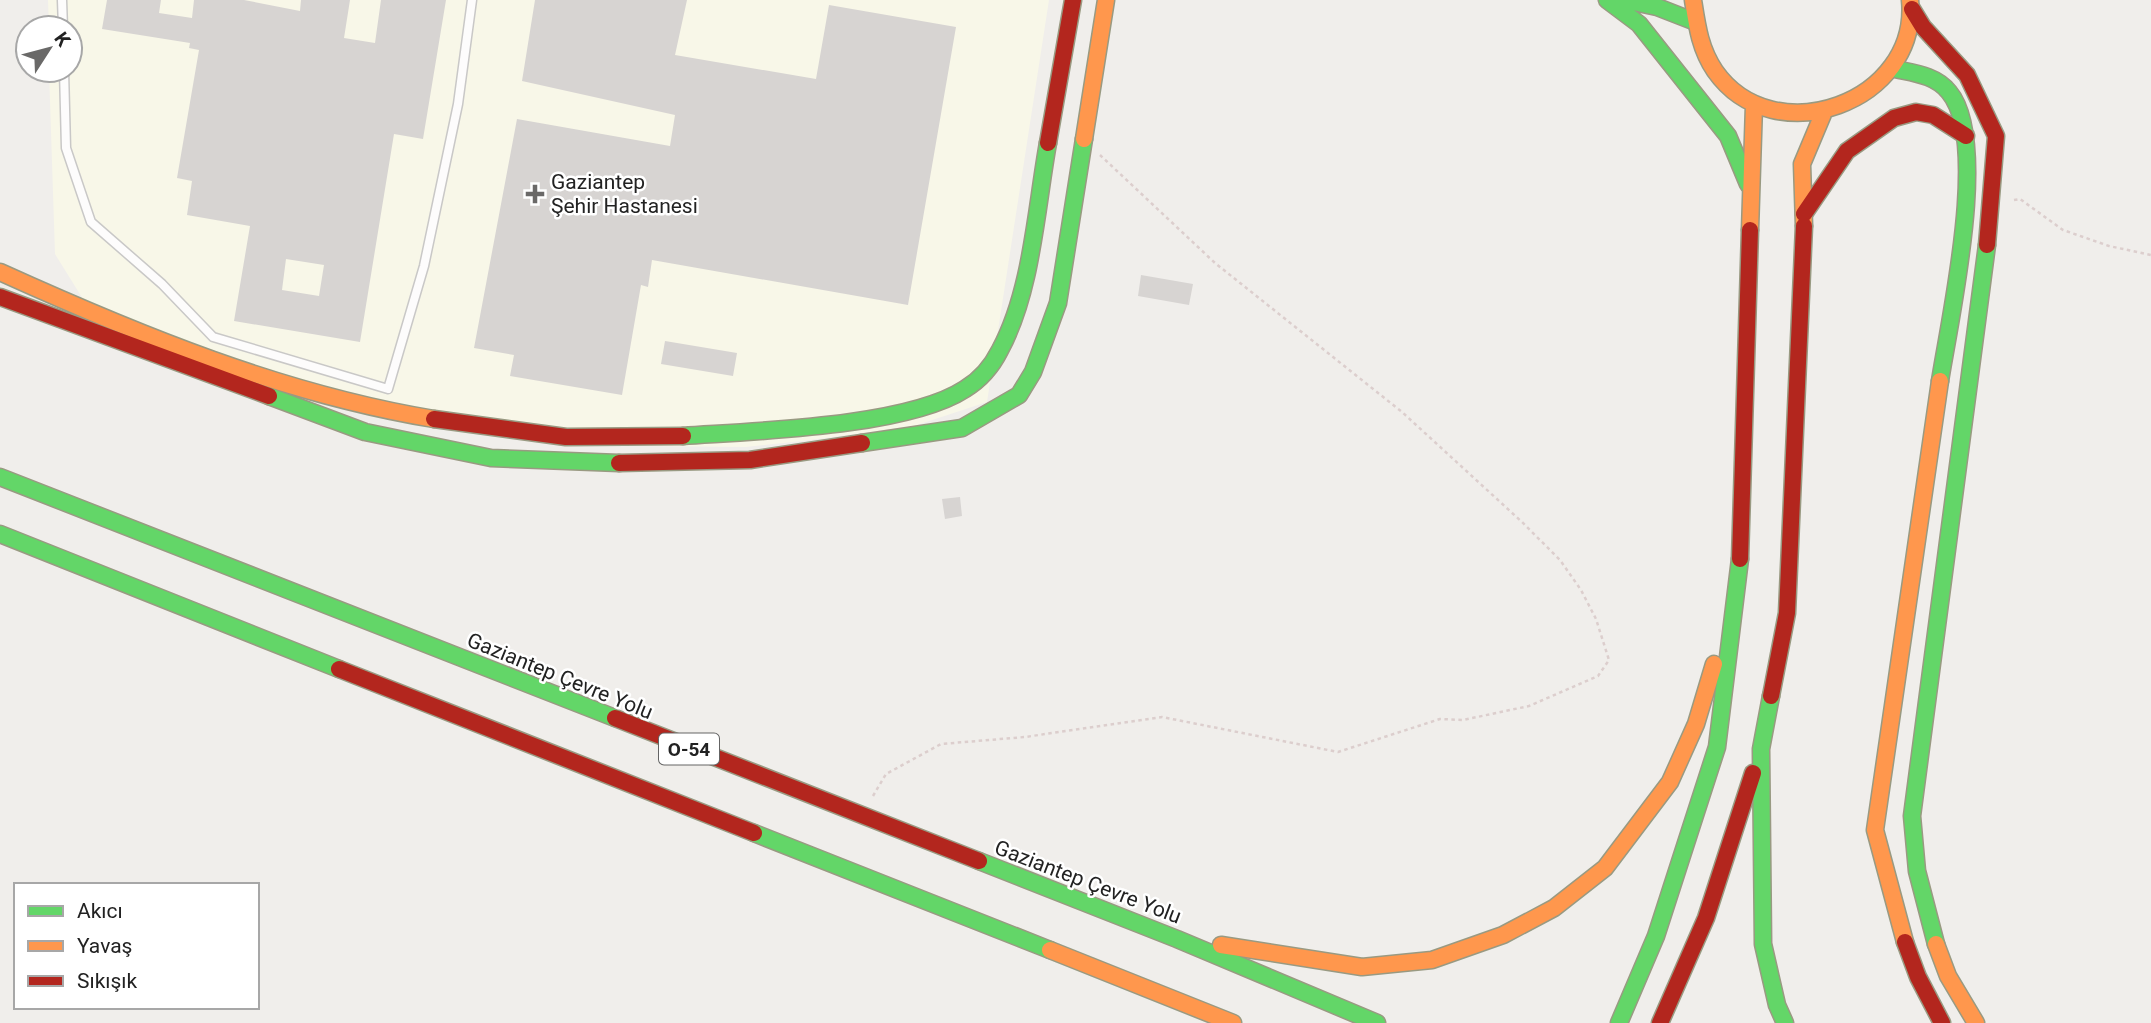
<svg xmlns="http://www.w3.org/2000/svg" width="2151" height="1023" viewBox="0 0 2151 1023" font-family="Roboto,sans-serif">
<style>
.education{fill:#f8f7e8}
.building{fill:#d7d4d2;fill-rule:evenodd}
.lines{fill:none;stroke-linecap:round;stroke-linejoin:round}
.lane-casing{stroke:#c9c8c7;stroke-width:11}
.fast-casing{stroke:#999a82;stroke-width:19}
.slow-casing{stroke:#999a82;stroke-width:19}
.jam-casing{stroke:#999a82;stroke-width:19}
.path{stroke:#dccecd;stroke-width:2.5;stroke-dasharray:3.5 3.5;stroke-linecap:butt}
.lane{stroke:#fdfcfc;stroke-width:8}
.fast{stroke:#63d668;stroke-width:16}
.slow{stroke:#ff974d;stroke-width:16}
.jam{stroke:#b3261e;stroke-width:16}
.poi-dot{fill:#6a6968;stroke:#fff;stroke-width:2.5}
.labels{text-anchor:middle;stroke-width:5;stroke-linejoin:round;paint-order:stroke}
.shield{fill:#fff;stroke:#646464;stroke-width:2}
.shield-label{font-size:19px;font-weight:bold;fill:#222}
.poi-label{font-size:21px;fill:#222;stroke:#fff;text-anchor:start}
.street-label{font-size:21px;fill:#222;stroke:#fff}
</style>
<rect width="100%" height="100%" fill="#f0eeeb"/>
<path class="education" d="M48,0H1049L987,402L914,426L802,441L746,447L644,446L374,416L91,312L55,254L49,70H70V28H49Z"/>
<path class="building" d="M107,0H161L159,13L192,18L194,0H244L300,11L301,0H350L344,38L375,43L381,0H446L423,139L394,134L360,342L234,321L250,226L187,215L192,181L177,178L199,50L189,48L190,43L102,29ZM286,259L324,265L319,296L282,290Z
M535,0H687L675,55L816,79L829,5L956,27L908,305L652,260L648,287L641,285L622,395L510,376L514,355L474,348L517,119L670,146L675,115L522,81Z
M1141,275L1193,284L1189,305L1138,296Z
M665,341L737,353L733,376L661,364Z
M960,497L962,516L945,519L942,499Z"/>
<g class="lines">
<defs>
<path id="lane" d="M62,0L63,28
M64,70L66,148L91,222L162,284L213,337L388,389L424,266L458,104L472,0"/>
<path id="fast" d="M1607,0L1639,24L1728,136L1748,184
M1624,0L1657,7L1693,21
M1891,68C1911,73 1935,74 1949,92C1990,141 1950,317 1940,381
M269,396L365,432L491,458L619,463
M683,436C754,431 907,427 965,389C980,380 992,366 1000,350C1032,291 1036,209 1048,143
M862,443L962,428L1019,395L1033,372L1058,303L1084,139
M0,477L615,718
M0,534L339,669
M1771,696L1761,749L1763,944L1777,1005L1785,1023
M754,833L1050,950
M979,861L1177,939L1377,1023
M1936,944L1917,871L1912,816L1987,245
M1619,1023L1656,936L1717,747L1740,559"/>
<path id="slow" d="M1693,0C1697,26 1700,49 1715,71C1774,155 1920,102 1910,0
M1084,139L1106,0
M1804,226L1802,164L1823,114
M1750,230L1754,105
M0,272C139,335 283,394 434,419
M1905,942L1875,830L1940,381
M1936,944L1948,976L1976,1023
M1221,945L1362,967L1432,960L1503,935L1554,908L1605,868L1670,782L1696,724L1714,664
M1050,950L1233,1023"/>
<path id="jam" d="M1912,9L1923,27L1967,75L1996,136L1987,245
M1048,143L1073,0
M1804,214L1847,151L1894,118L1916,112L1933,115L1966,136
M0,297L269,396
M434,419L566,437L683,436
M619,463L750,460L862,443
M1740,559L1750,230
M339,669L754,833
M1771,696L1787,613L1804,226
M615,718L979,861
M1905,942L1918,977L1942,1023
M1660,1023L1706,918L1753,773"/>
</defs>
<use href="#lane" class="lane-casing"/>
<use href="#fast" class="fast-casing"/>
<use href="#slow" class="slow-casing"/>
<use href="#jam" class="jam-casing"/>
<path class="path" d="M2014,200L2020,199L2063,230L2109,246L2151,255
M873,796L886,774L941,744L1025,737L1162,717L1338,752L1440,719L1463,720L1529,706L1598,676L1609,660L1596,619L1581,590L1560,560L1522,522L1402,412L1215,263L1100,155"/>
<use href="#lane" class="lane"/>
<use href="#fast" class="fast"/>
<use href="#slow" class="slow"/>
<use href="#jam" class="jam"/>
</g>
<path class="poi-dot" d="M531.5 183.5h7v7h7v7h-7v7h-7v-7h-7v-7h7z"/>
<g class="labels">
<rect class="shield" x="659" y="733.5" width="60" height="31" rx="5"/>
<g class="shield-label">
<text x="689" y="756">O-54</text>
</g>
<g class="poi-label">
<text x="551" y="189">Gaziantep<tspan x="551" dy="24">Şehir Hastanesi</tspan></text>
</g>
<g class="street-label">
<text transform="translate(560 676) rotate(22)" y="7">Gaziantep Çevre Yolu</text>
<text transform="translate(1088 882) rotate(21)" y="7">Gaziantep Çevre Yolu</text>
</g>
</g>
<rect x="14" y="883" width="245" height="126" fill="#ffffff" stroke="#a7a7a7" stroke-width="2"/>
<rect x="28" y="906" width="35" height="10" fill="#63d668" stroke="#a7a7a7" stroke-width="2"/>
<text x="77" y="918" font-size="21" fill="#222222">Akıcı</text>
<rect x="28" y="941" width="35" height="10" fill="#ff974d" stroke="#a7a7a7" stroke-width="2"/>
<text x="77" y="953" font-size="21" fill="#222222">Yavaş</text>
<rect x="28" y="976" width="35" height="10" fill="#b3261e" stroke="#a7a7a7" stroke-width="2"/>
<text x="77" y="988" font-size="21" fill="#222222">Sıkışık</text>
<g transform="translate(49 49) rotate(54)"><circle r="33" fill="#ffffff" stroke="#a7a7a7" stroke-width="2"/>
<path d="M0-5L12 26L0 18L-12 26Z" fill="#6a6968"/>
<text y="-10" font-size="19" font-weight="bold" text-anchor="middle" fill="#222222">K</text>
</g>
</svg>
